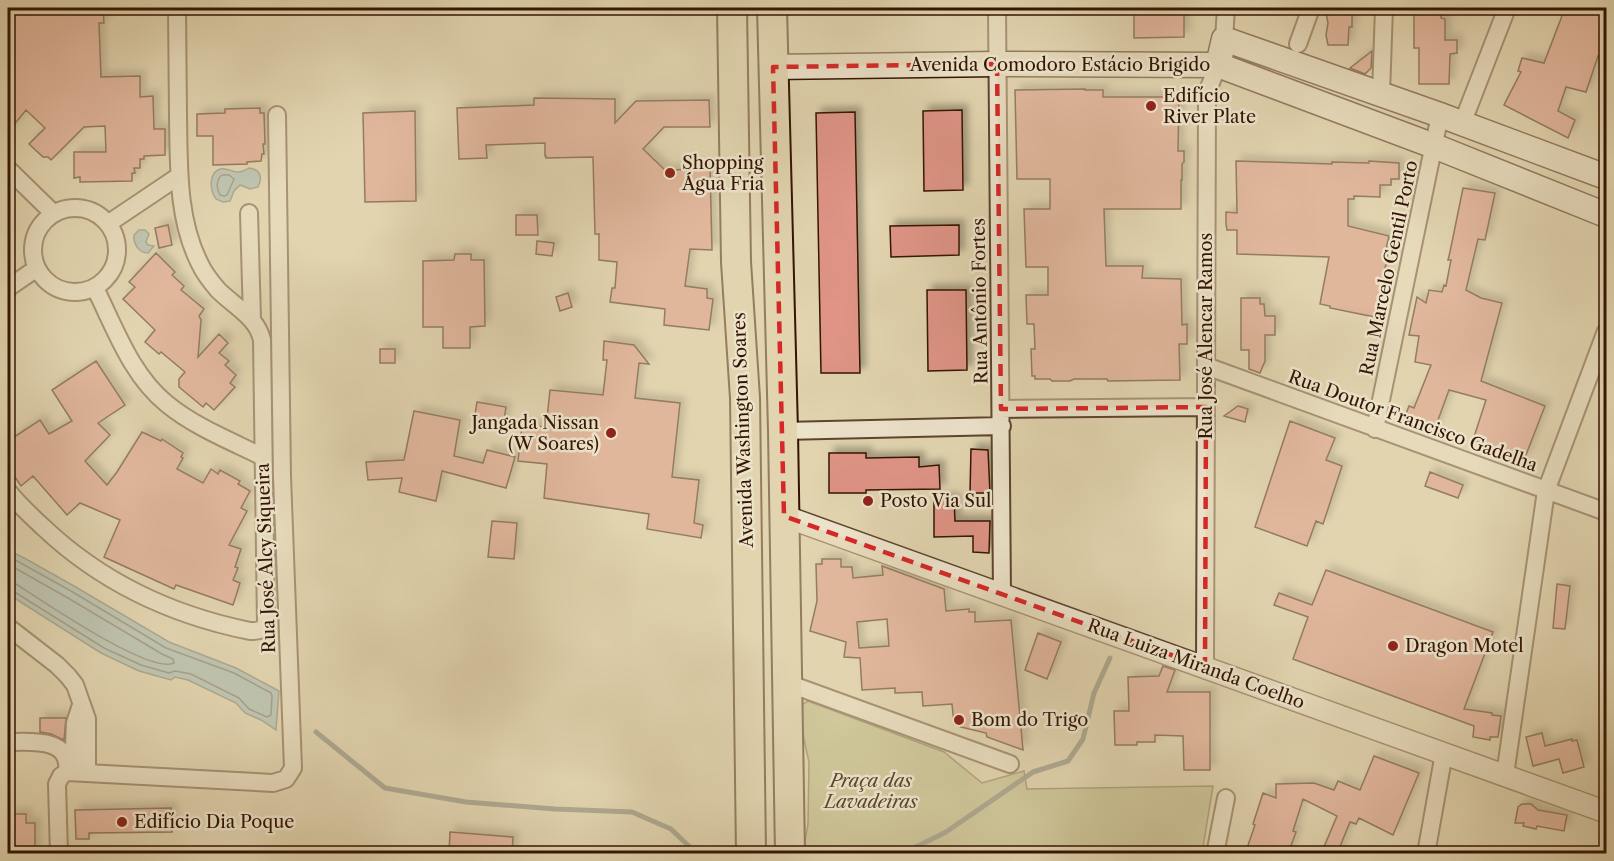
<svg xmlns="http://www.w3.org/2000/svg" width="1614" height="861" viewBox="0 0 1614 861" font-family="'Libre Caslon Text',serif">
<style>
.green{fill:#babb86;stroke:#776844;stroke-width:1.5}
.water{fill:#98b6b5;stroke:#70756d;stroke-width:1.5}
.lines{fill:none;stroke-linecap:round;stroke-linejoin:round}
.shore{stroke:#66655c;stroke-width:1.5}
.stream{stroke:#70756d;stroke-width:5}
.building{fill:#df9486;stroke:#341402;stroke-width:1.5;fill-rule:evenodd;filter:url(#shadow)}
.minor-casing{stroke:#5f442d;stroke-width:20}
.tertiary-casing{stroke:#5f442d;stroke-width:24}
.secondary-casing{stroke:#341402;stroke-width:27}
.trunk-casing{stroke:#341402;stroke-width:32}
.minor{stroke:#ece3cb;stroke-width:16}
.tertiary{stroke:#ece3cb;stroke-width:21}
.secondary{stroke:#ece3cb;stroke-width:24}
.trunk{stroke:#e1d4af;stroke-width:28}
.marked{fill:none;stroke:#d62828;stroke-width:4.5;stroke-dasharray:12 8;stroke-linejoin:round}
.poi-dot{fill:#8f2418;stroke:#ece3cb;stroke-width:2}
.labels{text-anchor:middle;stroke-width:5;stroke-linejoin:round;paint-order:stroke}
.street-label{font-size:18px;fill:#341402;stroke:#ece3cb}
.poi-label{font-size:18px;fill:#341402;stroke:#ece3cb;text-anchor:start}
.park-label{font-size:18px;font-style:italic;fill:#5c462a;stroke:#ece3cb}
</style>
<defs>
<filter id="shadow"><feDropShadow dx="5.5" dy="-5.5" stdDeviation="3" flood-color="#0004"/></filter>
</defs>
<rect width="100%" height="100%" fill="#e1d4af"/>
<filter id="stains"><feTurbulence type="fractalNoise" baseFrequency=".00333" numOctaves="4"/><feColorMatrix values="0 0 0 0 .2 0 0 0 0 .09 0 0 0 0 .02 0 0 0 .5 -.17"/></filter>
<radialGradient id="worn" r=".72"><stop offset=".6" stop-color="#630" stop-opacity="0"/><stop offset="1" stop-color="#630" stop-opacity=".3"/></radialGradient>
<path class="green" d="M808,701L944,752L982,783L1024,771L1027,789L1213,786L1202,853H803L808,824L809,762L799,717L800,709L803,704Z"/>
<path class="water" d="M249,168C260,169 263,177 258,187L250,189L240,185L234,191L230,201L223,202L216,199C210,191 208,173 220,169C227,167 233,173 240,172C243,171 246,170 249,168Z
M139,230H145L149,234L146,242L148,245L154,246L148,253C139,253 133,244 134,235Z
M8,550L26,559L74,586L169,642L236,668L279,691L276,730L261,720L245,713L236,703L188,680L175,677L171,680L139,671L101,653L8,594Z"/>
<g class="lines">
<path class="shore" d="M222,175H229L234,179L227,195L224,196L220,195C216,188 216,180 222,175Z
M8,556L71,591L166,648L234,673L271,693L272,696L271,715L267,717L249,709L239,698L191,674L175,671L169,673L141,665L104,648L13,591L8,590
M8,564L68,598L162,654L173,659L174,663C150,675 41,600 16,584L8,582"/>
<path class="stream" d="M316,732L385,788L466,802L555,809L632,812L671,829L697,854
M902,854L946,832L1033,772L1068,761L1083,739L1094,693L1110,658"/>
</g>
<path class="building" d="M8,8H103L104,23H99L101,77L140,76V97L153,96L154,129H165V155L144,156V159H140V168H134L135,173H132V181L80,182V177L74,178V152H106L105,126L84,127L51,160L48,157H43L29,144L45,128L26,110L8,132Z
M1134,8H1184V37L1134,38Z
M1325,8H1352V27H1349L1348,45H1328L1326,35L1328,23Z
M1414,8H1441V18L1445,19V40H1457V53L1450,54L1449,84H1419V48H1414Z
M1565,8H1606V59L1598,56L1586,92L1566,87L1558,111L1575,120L1568,138L1504,105L1521,72L1518,71L1522,58L1544,63Z
M1372,51L1371,68L1365,74L1350,68Z
M1085,89V90H1103V97H1179L1178,151H1184V162L1182,164V180H1181V209H1104L1106,266H1143L1142,278L1181,279L1182,325L1187,324V344H1179L1180,380L1108,381L1107,379H1074L1070,381H1052L1050,379H1035V376H1032L1031,349H1035L1034,324H1027L1026,295H1048V267H1026L1024,209H1050V179H1017L1015,90Z
M534,98L615,99V123L636,101L709,100L710,127H664L643,149L665,170L710,169L712,250L690,249L685,286L707,289V298L713,299L709,330L664,325L665,309L610,302L612,288H615L617,262L599,260V234H595L593,157L546,158V156H545V143L486,145L487,158L459,159L457,108L534,105Z
M260,108V113H264L265,144H263L264,154H262L261,161L247,162V164L213,165V136H197V114L225,113V109Z
M962,110L963,190L924,191L923,111Z
M415,111L416,201L365,202L363,113Z
M855,112L860,373H821L816,113Z
M1236,161L1332,164V162L1369,163V161L1399,163V179H1391V185H1380V197L1354,196V199H1348V226L1389,236L1385,253L1388,254L1375,317L1330,308V306L1320,304L1329,257L1237,254V230H1227L1226,224V212L1237,213Z
M1463,188L1495,193L1485,240L1478,239L1466,290L1481,298L1502,303L1481,381L1545,406L1524,460L1473,440L1486,400L1449,390L1434,431L1404,419L1409,406L1414,408L1431,365L1415,362L1419,336L1409,335L1417,297L1426,303L1429,290L1442,292L1444,285L1446,286L1451,260H1448L1450,252Z
M516,215H537L538,235H516Z
M168,225L172,245L159,248L155,228Z
M959,225V255L891,257L890,226Z
M537,241L554,243L552,256L536,254Z
M156,253L175,272L172,275L184,286L181,290L204,309L199,316L201,320L198,357L219,334L228,343L219,353L229,361L225,365L236,375L230,383L235,387L214,410L206,403L203,407L179,387V379L185,372L161,352L159,354L145,342L155,330L123,299L135,287L129,282Z
M455,254H471V260H484L485,326L470,327V348H443V327H423V261L454,260Z
M927,290H966L967,370L928,371Z
M568,293L572,307L560,311L556,297Z
M1241,298H1260V304H1264L1265,316H1275V335H1265V361L1260,373L1249,369V350H1241Z
M604,341L634,345L649,364L639,363L635,398L680,403L672,477L699,480L694,523L703,525L701,538L647,529L649,514L544,498L547,464L518,461L522,425L546,427L550,390L603,395L607,360H603Z
M380,349H395V363H380Z
M96,361L125,405L98,423L110,435L85,461L107,485L117,472L142,432L161,441L162,439L183,453L181,457L183,458L177,469L203,483L211,469L218,474L220,470L240,481L238,484L250,491L241,508L247,511L229,545L241,549L235,567L238,568L233,580L240,583L233,605L176,585L174,589L104,557L120,520L80,503L67,515L33,476L21,486L13,474L14,473L8,463V441L40,420L49,434L72,421L52,390Z
M477,402L506,407L503,427L474,421Z
M1238,406L1248,409L1245,422L1224,416Z
M414,411L460,420L454,456L483,463L487,450L515,457L506,488L442,471L436,501L399,492L402,478L368,480L366,462L404,460Z
M1290,421L1335,438L1326,460L1342,466L1323,524L1316,521L1307,546L1255,527Z
M971,449L988,450L990,493H970Z
M829,453H866V458L919,457V467L939,465L940,489L866,490V493H829Z
M1430,472L1463,485L1458,498L1425,486Z
M934,499H954L955,521H990L989,553L973,552V536L934,537Z
M492,521L517,523L514,559L488,557Z
M822,559H841V567H852L853,578L883,575L882,566L944,589L946,611L969,609V612H975V622L1011,620L1023,750L987,737L986,733L961,727L954,724L952,704L923,706L922,692L895,693V688L862,690L860,658L844,657L846,642L810,631L817,601L816,564H822ZM887,619L889,646L859,648L857,622Z
M1326,570L1493,632L1464,709L1492,713V715L1501,716L1498,737H1490V740L1473,737L1474,726L1293,659L1308,617L1274,605L1279,593L1312,605Z
M1557,584L1570,586L1565,629L1553,628Z
M1038,633L1061,642L1047,679L1025,670Z
M1163,666L1175,670L1167,692H1210V770H1184L1183,736L1155,735V742H1137V745H1115L1114,711H1129L1128,677L1159,676Z
M40,718H66L64,740L51,734L40,732Z
M1542,733L1545,746L1572,739V741L1577,740L1584,767L1563,773L1559,759L1533,766L1526,737Z
M1374,756L1419,773L1393,835L1359,818L1356,824L1350,822L1337,854H1321L1337,816L1303,799L1293,831L1296,832L1288,854H1245L1255,825L1253,824L1263,793L1276,798V784L1314,783L1334,790L1338,781L1360,790Z
M1522,804H1531L1538,810L1567,815L1564,831L1537,826L1536,829L1523,826L1524,823H1515L1518,807Z
M171,808L172,832L89,833V839H76L75,810Z
M8,814H26V823H35V852L8,854Z
M450,832L513,837L512,854H449Z"/>
<g class="lines">
<defs>
<path id="minor" d="M997,8C997,203 1002,398 1002,594
M1224,39L1226,8
M1298,44L1311,8
M1381,94L1384,8
M1462,124L1507,8
M8,169L53,213
M33 250a42 42 0 1 1 84 0a42 42 0 1 1-84 0Z
M249,213L252,319
M109,223L179,176
M8,288L37,268
M95,288C115,328 131,375 167,404C195,427 231,441 263,457
M1206,366L1606,512
M1001,409L1206,407
M1375,429L1440,115
M783,431L1002,426
M8,491C18,504 30,515 43,527C102,583 171,615 250,631C257,631 262,631 266,624L262,340C257,317 234,306 218,290C212,283 204,273 200,264C177,219 179,167 178,117C178,80 177,44 177,8
M8,627L57,665L68,676L75,685L87,719V773
M1205,667L1207,102L1210,85L1218,65
M787,683L1010,764
M8,742C31,742 71,737 67,772
M73,769L75,723L81,705
M67,772L273,783L286,779L293,768L282,476L277,115
M1505,775L1546,491L1606,331
M59,854L57,784L61,776L67,772
M1215,854L1226,798
M1426,854L1444,753"/>
<path id="tertiary" d="M784,516L1606,812"/>
<path id="secondary" d="M1218,65L1224,39L1440,115L1606,177
M773,67L997,64L1218,65L1434,146L1606,215"/>
<path id="trunk" d="M732,8L736,262L745,398L751,854
M772,8L783,431L790,854"/>
</defs>
<use href="#minor" class="minor-casing"/>
<use href="#tertiary" class="tertiary-casing"/>
<use href="#secondary" class="secondary-casing"/>
<use href="#trunk" class="trunk-casing"/>
<use href="#minor" class="minor"/>
<use href="#tertiary" class="tertiary"/>
<use href="#secondary" class="secondary"/>
<use href="#trunk" class="trunk"/>
</g>
<path d="M0 0H1614V861H0ZM997,64L1001,409L1206,407L1205,667L784,516L773,67Z" fill="#e1d4af" fill-opacity=".55" fill-rule="evenodd"/>
<path class="marked" d="M997,64L1001,409L1206,407L1205,667L784,516L773,67Z"/>
<g class="poi-dot">
<circle cx="1151" cy="106" r="6"/>
<circle cx="670" cy="173" r="6"/>
<circle cx="611" cy="433" r="6"/>
<circle cx="868" cy="501" r="6"/>
<circle cx="1393" cy="646" r="6"/>
<circle cx="959" cy="720" r="6"/>
<circle cx="122" cy="822" r="6"/>
</g>
<g class="labels">
<g class="street-label">
<text x="1060" y="71">Avenida Comodoro Estácio Brigido</text>
<text transform="translate(1389 268) rotate(-78)" y="6">Rua Marcelo Gentil Porto</text>
<text transform="translate(980 301) rotate(-91)" y="6">Rua Antônio Fortes</text>
<text transform="translate(1206 336) rotate(-90)" y="6">Rua José Alencar Ramos</text>
<text transform="translate(1413 421) rotate(20)" y="6">Rua Doutor Francisco Gadelha</text>
<text transform="translate(743 430) rotate(-92)" y="6">Avenida Washington Soares</text>
<text transform="translate(266 558) rotate(-92)" y="6">Rua José Alcy Siqueira</text>
<text transform="translate(1196 664) rotate(20)" y="6">Rua Luiza Miranda Coelho</text>
</g>
<g class="poi-label">
<text x="1163" y="102">Edifício<tspan x="1163" dy="21">River Plate</tspan></text>
<text x="682" y="169">Shopping<tspan x="682" dy="21">Água Fria</tspan></text>
<text x="599" y="429" text-anchor="end">Jangada Nissan<tspan x="599" dy="21">(W Soares)</tspan></text>
<text x="880" y="507">Posto Via Sul</text>
<text x="1405" y="652">Dragon Motel</text>
<text x="971" y="726">Bom do Trigo</text>
<text x="134" y="828">Edifício Dia Poque</text>
</g>
<g class="park-label">
<text x="871" y="787">Praça das<tspan x="871" dy="21">Lavadeiras</tspan></text>
</g>
</g>
<rect width="1614" height="861" fill="none" stroke="#e1d4af" stroke-width="30"/>
<rect x="9" y="9" width="1596" height="843" fill="none" stroke="#341402" stroke-width="3"/>
<rect x="15" y="15" width="1584" height="831" fill="none" stroke="#341402" stroke-width="1.5"/>
<rect width="100%" height="100%" filter="url(#stains)"/>
<rect width="100%" height="100%" fill="url(#worn)"/>
</svg>
